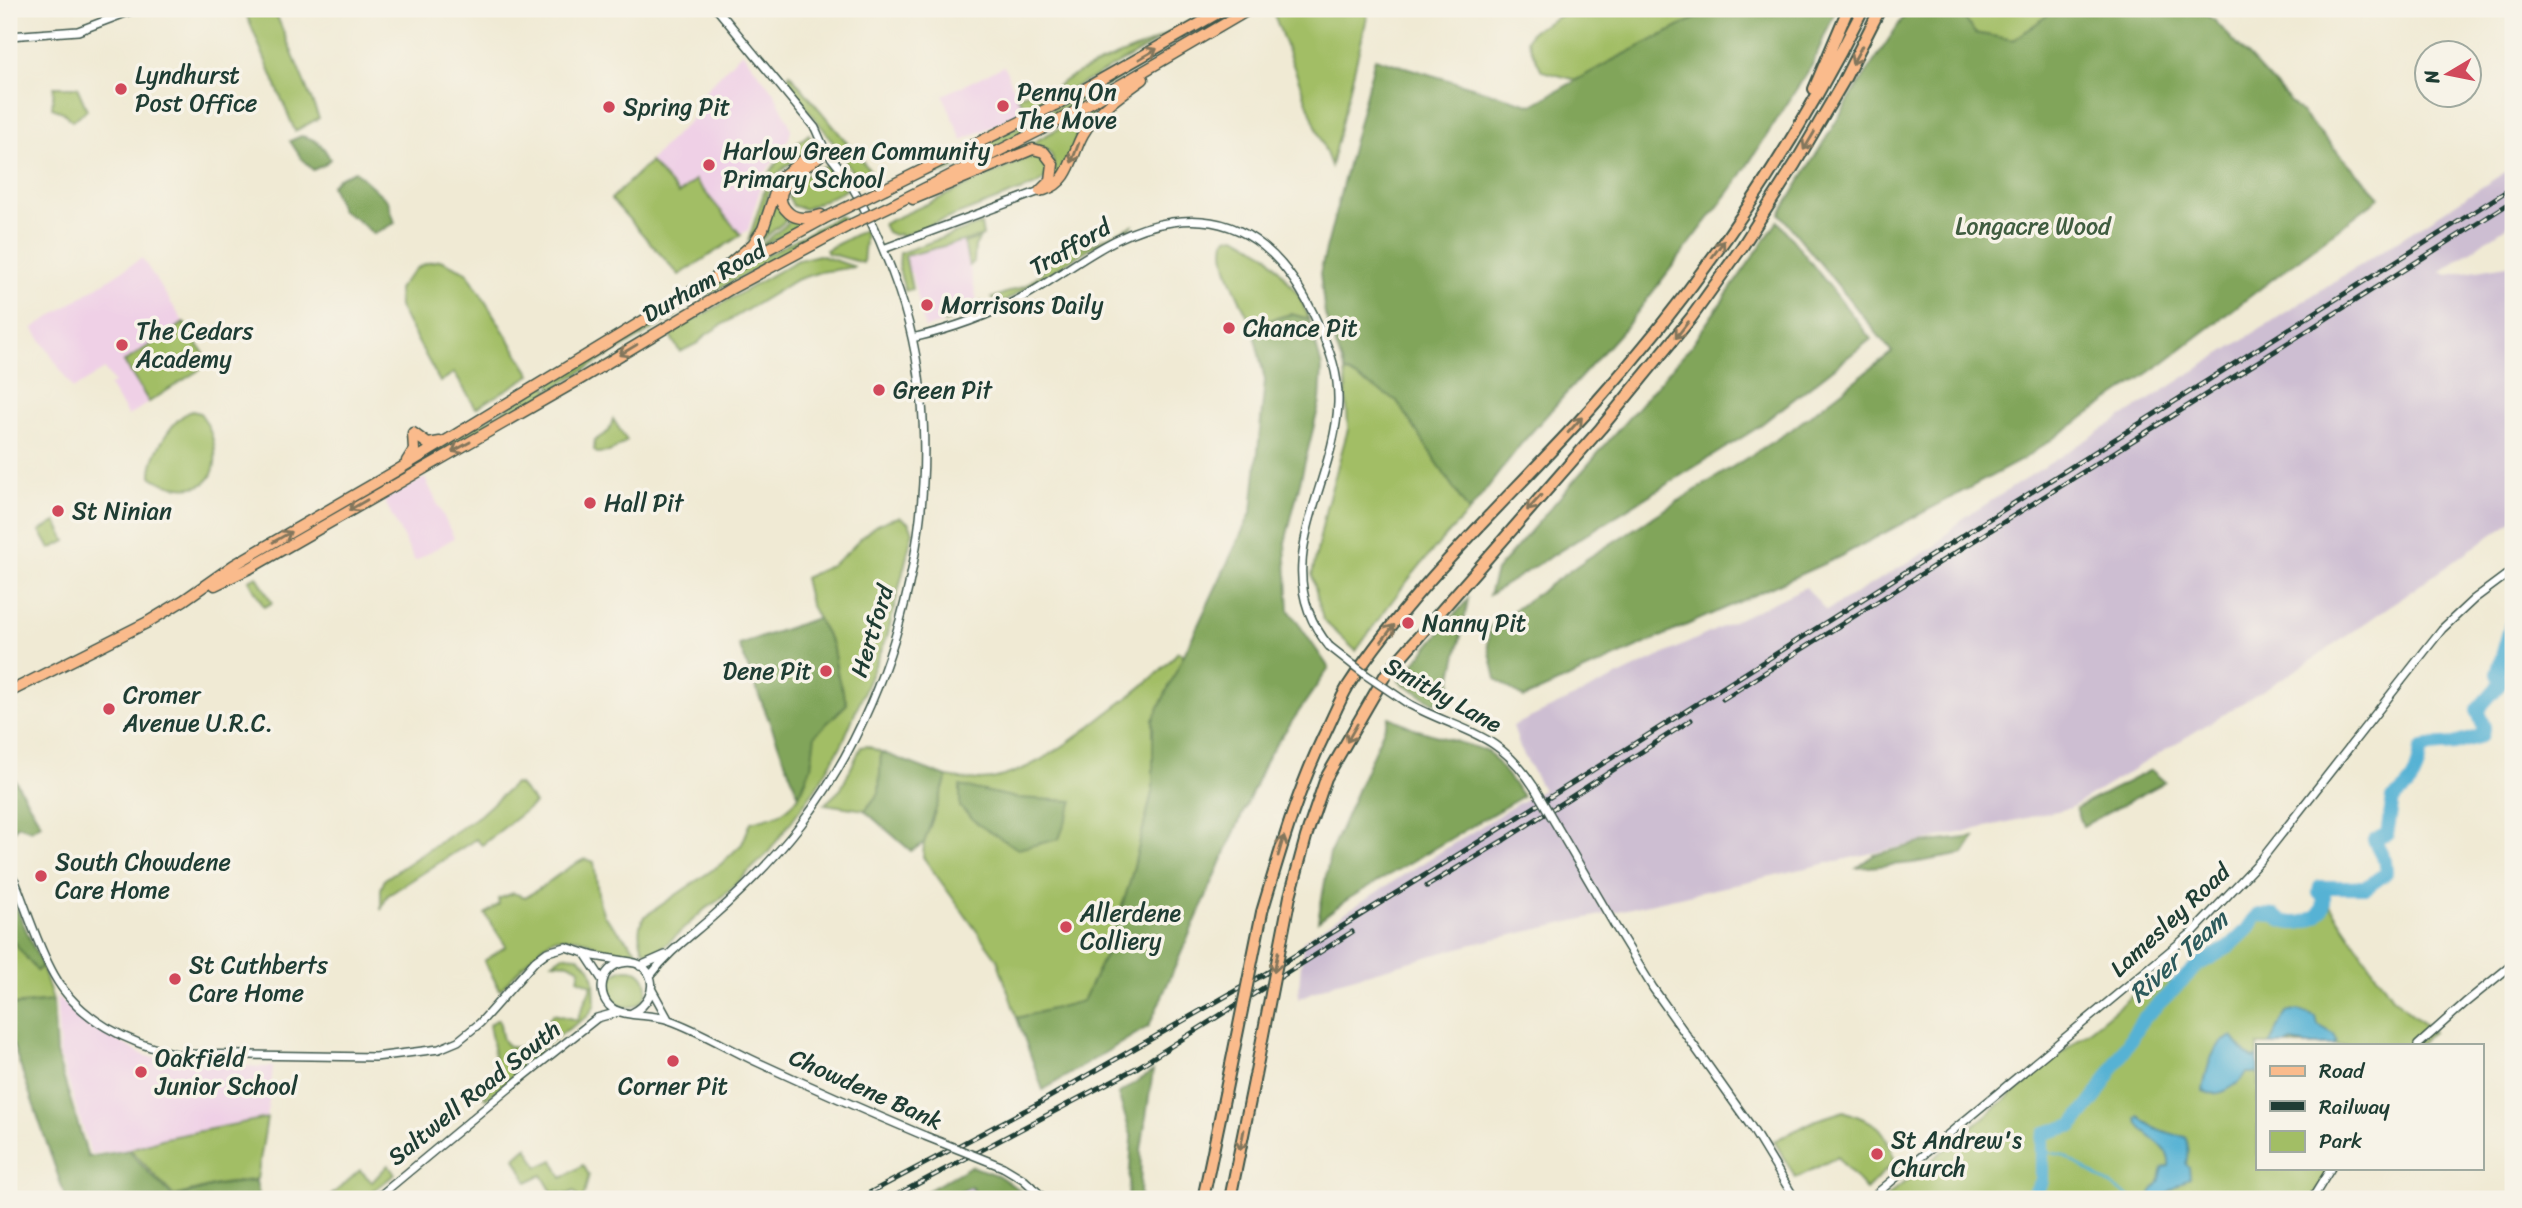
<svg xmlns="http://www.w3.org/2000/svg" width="2522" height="1208" viewBox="0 0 2522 1208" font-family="Sriracha,sans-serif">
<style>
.built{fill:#efd0e6}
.industrial{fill:#cdbed2}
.green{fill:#a2be65;stroke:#607e4c;stroke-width:2}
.forest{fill:#81a55a;stroke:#507147;stroke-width:2}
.water{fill:#56b2d4;stroke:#3a7884;stroke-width:2}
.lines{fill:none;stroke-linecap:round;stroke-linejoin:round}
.stream{stroke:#56b2d4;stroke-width:2.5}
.river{stroke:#56b2d4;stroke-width:14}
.minor-casing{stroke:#3e574c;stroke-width:10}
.major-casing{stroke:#3e574c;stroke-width:13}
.highway-casing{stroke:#3e574c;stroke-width:14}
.minor{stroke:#fff;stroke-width:7}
.major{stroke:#fabb8c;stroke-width:10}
.highway{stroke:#fabb8c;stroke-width:10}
.rail-casing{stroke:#1f3d34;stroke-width:5}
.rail{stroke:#f7f3e8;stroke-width:2.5;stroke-dasharray:8;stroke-linecap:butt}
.minor-bridge-casing{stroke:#3e574c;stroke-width:10;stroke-linecap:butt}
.major-bridge-casing{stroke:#3e574c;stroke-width:13;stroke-linecap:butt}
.highway-bridge-casing{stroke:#3e574c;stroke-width:14;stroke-linecap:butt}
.minor-bridge{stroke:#fff;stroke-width:7}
.major-bridge{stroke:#fabb8c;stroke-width:10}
.highway-bridge{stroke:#fabb8c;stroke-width:10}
.oneway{stroke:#82765c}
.poi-dot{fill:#d1495b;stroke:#f7f3e8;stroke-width:2.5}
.labels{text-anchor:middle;stroke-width:7;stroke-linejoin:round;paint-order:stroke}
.poi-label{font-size:24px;fill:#1f3d34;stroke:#f7f3e8;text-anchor:start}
.park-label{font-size:24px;fill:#405d40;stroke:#f7f3e8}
.street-label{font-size:24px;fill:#1f3d34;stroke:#f7f3e8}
.water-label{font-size:26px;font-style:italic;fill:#2d5a5c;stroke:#f7f3e8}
</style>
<rect width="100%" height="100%" fill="#f7f3e8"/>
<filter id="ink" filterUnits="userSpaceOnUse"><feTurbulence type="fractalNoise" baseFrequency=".0143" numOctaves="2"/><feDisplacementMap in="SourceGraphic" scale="14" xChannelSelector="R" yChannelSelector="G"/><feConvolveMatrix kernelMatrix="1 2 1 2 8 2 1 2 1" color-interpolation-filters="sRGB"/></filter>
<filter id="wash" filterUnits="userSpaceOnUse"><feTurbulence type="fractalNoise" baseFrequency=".00686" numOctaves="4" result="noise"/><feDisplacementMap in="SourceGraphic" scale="28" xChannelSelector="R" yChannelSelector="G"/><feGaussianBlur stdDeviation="1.57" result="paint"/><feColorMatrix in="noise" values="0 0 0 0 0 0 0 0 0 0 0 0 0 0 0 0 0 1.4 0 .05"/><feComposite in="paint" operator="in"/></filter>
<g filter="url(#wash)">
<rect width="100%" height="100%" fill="#f0ead4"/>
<path class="built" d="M742,52L775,94L789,123L791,130L789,138L765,173L748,230L679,275L612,199L702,108L704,92Z
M1004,66L1019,101L1026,107L1017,115L962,140L943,95Z
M964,241L977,300L952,307L953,313L942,315L944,323L925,328L911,272H908L905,256Z
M142,258L210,363L128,416L109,386L114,383L104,369L73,389L33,328Z
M425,478L454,538L415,561L384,500Z
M56,996L97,1030L146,1056L203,1065L273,1067L267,1118L165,1138L130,1149L91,1154L60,1056Z"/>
<path class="industrial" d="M2513,167V222L2440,272L2448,275L2513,264V520L2308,663L2070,808L1473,944L1334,983L1298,999L1303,941L1364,900L1515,805L1543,790L1520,748L1513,726L1806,587L1826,611L1934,547L1961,520Z
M968,1172L1026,1199H915Z"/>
<path class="green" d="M244,9H274L319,118L295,131Z
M1209,9H1214L1089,80L1056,96L1050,94C1063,73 1127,54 1152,42C1171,33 1190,20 1209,9Z
M1272,9H1369L1331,166Z
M1572,9H1714L1576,80L1542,71L1527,40L1531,32Z
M1958,9H2056L2014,40L1975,33Z
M1163,52L1089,97L948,172L930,176L942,166Z
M790,74L874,175L858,181L828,135L789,86L787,79Z
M54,87H77L87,110L72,121L63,112L52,108Z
M1041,87L1045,96L1026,107L1017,97Z
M1093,110L1095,111L1067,165L1054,180C1054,157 1055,148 1030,144Z
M809,134L812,142L805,151L806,153C797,159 786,165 779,173C763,190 768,221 748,242L771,171L780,158Z
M1036,154C1050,160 1052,176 1038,184L901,236L900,234L894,235L887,232L883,224Z
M650,162L679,194L695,180L741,235L679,275L611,199Z
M827,166L835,171L846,190L805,209L793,206L789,198L792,186L815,169Z
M775,199L789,218L753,247Z
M839,216L844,218L843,223L709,294H703L708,287Z
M792,220L801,222L802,225L755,250Z
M981,224L983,236L905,256L912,289L905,291L899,269L900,253Z
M1132,226L1130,229L1087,250L1004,302L995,301L992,298L1025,286L1040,274L1061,251L1092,244Z
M866,229L863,263L827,253L826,250Z
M1236,236L1267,254L1300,297L1309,319L1291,314L1252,325C1242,303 1217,261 1226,238Z
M980,238L975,246L974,262L969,266L964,243Z
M819,255L855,267L820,272L796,280L707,334L698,343L680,352L669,334L798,260Z
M440,260L467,272L531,375L476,408L454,373L440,382L399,307L398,289C413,271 416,264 440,260Z
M982,302L980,310L976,313L944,323L942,315L952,313V309Z
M683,306L675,316L552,389L549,383L670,310Z
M184,323L210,363L149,402L124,362Z
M1345,371L1397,401L1469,512C1426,554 1391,601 1356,651L1323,620L1312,575L1326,508L1348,429Z
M545,385L550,391L415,467L414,464Z
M192,411L200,413C212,428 221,458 211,476C200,495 164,487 151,476C150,456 173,417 192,411Z
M613,419L627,441L609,452L597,453L594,450V441L609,431Z
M900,517L909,523L913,531L887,637L842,744L816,788L767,854L719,900L705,909L668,943L656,951L647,952L643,949C639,937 637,928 644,917L721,864L742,844L751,822C761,819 775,817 784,811C808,795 812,761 814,735L847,704L838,677L832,644L810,604L804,578C814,573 825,569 834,563C861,545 863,524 900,517Z
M56,522L66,541L50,549L40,531Z
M257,576L272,603L264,607L249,580Z
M1178,652L1185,655L1153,720V789L1130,882L1107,951L1083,1001L1017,1018L997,959L923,857L924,843L947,777C964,780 983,782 1000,777C1043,765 1079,735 1114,708C1137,691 1159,674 1178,652Z
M867,746L881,752L879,793L865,810L825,804L841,789L861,747Z
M514,784L519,785L535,803L482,845L476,839L387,896L381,910V889L385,879L480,815Z
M586,859L594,862L599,901L604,916L639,953L619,954L577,938H554L536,952L500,990L484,961L506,946L485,914L499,904L498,899L513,893L525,897C547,887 563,867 586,859Z
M2324,897L2392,997L2433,1032L2418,1045H2258V1168H2331L2312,1199H1884L2161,972L2175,987L2198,965L2229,947L2246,931L2257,915L2275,916L2282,922L2298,924L2321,910L2325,904Z
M9,936L37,970L42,966L53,1001L9,1005Z
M563,955L577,956L590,967L594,980L595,1005L588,1016L546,1044L526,1066L486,1099L484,1097C499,1069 495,1055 489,1025L498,1019C502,1026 500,1035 504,1041C518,1063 546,1024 553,1014L577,1020L592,985L578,979L580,969L569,963L553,962Z
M609 988a19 19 0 1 1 38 0a19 19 0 1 1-38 0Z
M1844,1111C1881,1126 1882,1123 1895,1161L1866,1190L1837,1157L1796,1178L1774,1141L1816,1120Z
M267,1118L257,1179L216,1185L174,1196L130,1149L165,1138Z
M527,1147L538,1167L553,1160L562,1178L583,1165L589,1175L583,1199H579L574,1191L568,1194L552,1192L542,1175L527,1182L515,1158Z
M388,1165L395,1174L363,1199H327L360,1170L372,1182Z"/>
<path class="forest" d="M1714,9H1836L1812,65L1736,183L1629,323L1521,444L1469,512L1397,401L1345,371L1325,315L1320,273L1375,58L1532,105L1609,62Z
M1909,9H1958L1975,33L2014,40L2056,9H2197L2215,21L2380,197L2163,363L2022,460L1839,557L1524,698L1496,679L1488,644L1490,627L1588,558L1791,430L1892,352L1780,214L1859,84Z
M301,136C317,139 323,145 330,159L324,165L313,170L302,159L290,141Z
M355,171L388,201L395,223L374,234L356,219L342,211L331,186L338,178Z
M1778,221L1871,339L1754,430L1489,595L1496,571L1690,347Z
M1291,314L1309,319L1322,367L1320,401L1285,543L1289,610L1329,668L1268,756L1149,1026L1043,1090L1017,1018L1083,1001L1107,951L1130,882L1153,789V720L1252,511L1265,380L1252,325Z
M1468,599C1463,633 1453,665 1448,699L1433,703L1399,681Z
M817,618L832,644L838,677L847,704L815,735L811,767L799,796L739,645Z
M1389,717L1418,730L1488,751L1523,796L1348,899L1318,921L1330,853Z
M881,752L947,777L924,843L911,851L865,811L879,793Z
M9,770L41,824L31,830L18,825L9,836Z
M2151,770L2165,782L2083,826L2076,808Z
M960,786L1017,798L1073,801L1059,839L1018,849L979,825L960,807Z
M1975,837L1964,854L1913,863L1857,868L1874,855L1921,843Z
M9,891L42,966L37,971L9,936Z
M53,1001L56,1053L88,1157L129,1150C141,1167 159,1181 173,1198L218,1185L256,1181L260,1199H66L9,1033V1006Z
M1153,1071L1141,1150L1140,1199H1128L1132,1138L1118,1094Z
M971,1166L999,1176L1022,1192L1020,1199H979L971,1186L945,1199H913Z"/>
<path class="water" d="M2297,1010L2316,1017L2318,1025L2334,1034L2337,1041L2334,1045H2307L2292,1042L2286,1045H2269L2286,1013Z
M2232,1037L2245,1053L2254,1058L2258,1056V1073H2247C2237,1086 2219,1099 2203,1091C2206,1072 2211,1043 2232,1037Z
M2139,1116C2151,1129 2168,1133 2185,1137C2189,1146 2190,1155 2186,1164L2189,1168L2190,1177C2180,1185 2170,1190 2160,1199H2152L2151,1193L2159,1182L2163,1168L2169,1166C2172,1142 2141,1139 2136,1118Z"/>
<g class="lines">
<path class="stream" d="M2041,1151L2063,1155L2133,1199"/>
<path class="river" d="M2031,1199L2042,1181V1140L2045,1133L2073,1125L2094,1099L2143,1019L2198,965L2229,947L2246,931L2257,915L2275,916C2291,931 2327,921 2324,897L2319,893L2320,887H2367L2386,873L2385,861L2374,840L2387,834L2393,799C2414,784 2417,775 2421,750L2429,746L2454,744L2481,736L2484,727L2477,710L2501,683L2497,674L2513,618"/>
</g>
</g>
<g filter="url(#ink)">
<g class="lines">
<defs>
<path id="minor" d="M9,36L78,31L136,9
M883,249L1040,191
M912,338C951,329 986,317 1021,298C1070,271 1115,229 1172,222C1248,211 1291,263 1319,326C1330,351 1339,374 1338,403C1335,487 1264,567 1329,646
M1409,704C1463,733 1497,730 1534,787
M9,873L15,881C27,911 38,947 54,975C78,1019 129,1044 176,1054L375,1057L439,1049L458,1041L480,1023L535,961L547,952L566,947L594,956L631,962
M1614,924L1653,988L1750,1125L1795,1199
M586,955L603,981
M640,966L665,955
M650,976C668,952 688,938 711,918C744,889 775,858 802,823C909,682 957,461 899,291C886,253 870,216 849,181C842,170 834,161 827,152C822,146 819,136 815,128L717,9
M652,990L668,1019
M632,1013C664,997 654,957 622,963C601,967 595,995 612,1008C624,1017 653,1014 669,1020C698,1030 727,1048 755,1061C811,1087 868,1112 925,1136
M2418,1045L2465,1003L2513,964
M1003,1167L1023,1179L1045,1199
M376,1199L519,1080L597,1018L619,1012
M1870,1199L2194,931L2261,860L2442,629L2474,599L2513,570
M2312,1199L2331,1168"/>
<path id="major" d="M886,188L1067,99L1225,9
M1044,190C1071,182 1071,155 1083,134C1097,110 1121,95 1143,79
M913,199L1033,149L1044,152L1053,164L1051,180L1040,191
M894,204L1064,118L1250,9
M821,215C811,218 798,221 789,213C761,188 813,166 825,150
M727,266L753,244L763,229L780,178L810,155L825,150
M413,433L428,444L440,442
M407,461L414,450L413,433
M215,585L250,568L582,378L732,288L846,227
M9,692L146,623L184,600L234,565L396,471L702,285L823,219"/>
<path id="highway" d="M1814,89L1848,9
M1290,896L1306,837L1326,778L1386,674L1601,428L1691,318L1742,247L1795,164L1843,82L1880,9
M1262,912C1281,848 1299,785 1329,725C1335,712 1341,698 1348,686C1415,583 1509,499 1591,408C1699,288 1791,153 1863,9
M1203,1199L1225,1094
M1230,1199L1254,1081"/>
</defs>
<use href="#minor" class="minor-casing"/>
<use href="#major" class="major-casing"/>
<use href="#highway" class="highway-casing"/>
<use href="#minor" class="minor"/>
<use href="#major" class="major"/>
<use href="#highway" class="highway"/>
<defs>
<path id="rail" d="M1723,699L2513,201
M1427,886L1504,840L1691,720
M858,1199L1039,1103L1270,971L1498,830L2513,187
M889,1199L1138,1067L1352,932"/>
</defs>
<use href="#rail" class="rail-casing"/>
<use href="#rail" class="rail"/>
<defs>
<path id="minor-bridge" d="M1329,646L1366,675L1409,704
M1534,787L1614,924
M925,1136L1003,1167"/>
<path id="major-bridge" d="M823,219L886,188
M846,227L894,204"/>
<path id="highway-bridge" d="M1254,1081L1290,896
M1225,1094L1262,912"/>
</defs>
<use href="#minor-bridge" class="minor-bridge-casing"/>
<use href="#major-bridge" class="major-bridge-casing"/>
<use href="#highway-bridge" class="highway-bridge-casing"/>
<use href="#minor-bridge" class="minor-bridge"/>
<use href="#major-bridge" class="major-bridge"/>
<use href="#highway-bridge" class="highway-bridge"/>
</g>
<defs><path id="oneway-shaft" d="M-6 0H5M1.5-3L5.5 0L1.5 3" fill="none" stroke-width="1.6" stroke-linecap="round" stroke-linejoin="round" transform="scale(1.75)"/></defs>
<g class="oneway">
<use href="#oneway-shaft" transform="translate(1148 54) rotate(-30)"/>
<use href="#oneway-shaft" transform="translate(1857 55) rotate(118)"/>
<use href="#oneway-shaft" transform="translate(1809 141) rotate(121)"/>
<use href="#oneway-shaft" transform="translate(1075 153) rotate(111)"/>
<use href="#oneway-shaft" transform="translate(1718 249) rotate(-54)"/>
<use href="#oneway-shaft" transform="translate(1682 330) rotate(128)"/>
<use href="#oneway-shaft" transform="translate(628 350) rotate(149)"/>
<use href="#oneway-shaft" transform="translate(1575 425) rotate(-48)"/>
<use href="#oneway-shaft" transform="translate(461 447) rotate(151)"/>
<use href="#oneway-shaft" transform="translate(1534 503) rotate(132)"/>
<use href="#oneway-shaft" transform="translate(358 505) rotate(150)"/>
<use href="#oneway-shaft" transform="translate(282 537) rotate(-30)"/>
<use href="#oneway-shaft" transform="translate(1388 633) rotate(-52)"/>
<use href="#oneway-shaft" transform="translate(1352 733) rotate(120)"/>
<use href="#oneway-shaft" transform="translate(1281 846) rotate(-74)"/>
<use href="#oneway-shaft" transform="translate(1276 962) rotate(101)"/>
<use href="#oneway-shaft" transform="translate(1242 1140) rotate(101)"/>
</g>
</g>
<g class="poi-dot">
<circle cx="121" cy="89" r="7"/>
<circle cx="1003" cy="106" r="7"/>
<circle cx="609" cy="107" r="7"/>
<circle cx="709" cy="165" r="7"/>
<circle cx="927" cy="305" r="7"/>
<circle cx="1229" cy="328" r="7"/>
<circle cx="122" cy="345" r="7"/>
<circle cx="879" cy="390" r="7"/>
<circle cx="590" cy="503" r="7"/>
<circle cx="58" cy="511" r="7"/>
<circle cx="1408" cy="623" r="7"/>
<circle cx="826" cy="671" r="7"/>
<circle cx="109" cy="709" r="7"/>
<circle cx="41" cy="876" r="7"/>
<circle cx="1066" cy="927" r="7"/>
<circle cx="175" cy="979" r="7"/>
<circle cx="673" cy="1061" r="7"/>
<circle cx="141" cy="1072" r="7"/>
<circle cx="1877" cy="1154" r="7"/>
</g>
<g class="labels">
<g class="poi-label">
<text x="135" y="83">Lyndhurst<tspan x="135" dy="28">Post Office</tspan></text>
<text x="1017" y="100">Penny On<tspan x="1017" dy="28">The Move</tspan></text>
<text x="623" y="115">Spring Pit</text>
<text x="723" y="159">Harlow Green Community<tspan x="723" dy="28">Primary School</tspan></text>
<text x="941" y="313">Morrisons Daily</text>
<text x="1243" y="336">Chance Pit</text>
<text x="136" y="339">The Cedars<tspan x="136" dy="28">Academy</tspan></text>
<text x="893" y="398">Green Pit</text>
<text x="604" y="511">Hall Pit</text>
<text x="72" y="519">St Ninian</text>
<text x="1422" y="631">Nanny Pit</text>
<text x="812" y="679" text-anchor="end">Dene Pit</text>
<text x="123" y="703">Cromer<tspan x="123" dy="28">Avenue U.R.C.</tspan></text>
<text x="55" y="870">South Chowdene<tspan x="55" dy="28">Care Home</tspan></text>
<text x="1080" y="921">Allerdene<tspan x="1080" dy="28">Colliery</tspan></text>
<text x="189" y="973">St Cuthberts<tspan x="189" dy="28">Care Home</tspan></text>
<text x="155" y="1066">Oakfield<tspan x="155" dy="28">Junior School</tspan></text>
<text x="673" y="1094" text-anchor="middle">Corner Pit</text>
<text x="1891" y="1148">St Andrew's<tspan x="1891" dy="28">Church</tspan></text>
</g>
<g class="park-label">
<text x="2033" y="234">Longacre Wood</text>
</g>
<g class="street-label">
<text transform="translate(1070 247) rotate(-30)" y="8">Trafford</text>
<text transform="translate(704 282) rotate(-30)" y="8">Durham Road</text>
<text transform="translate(872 631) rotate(-73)" y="8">Hertford</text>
<text transform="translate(1443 695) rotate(29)" y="8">Smithy Lane</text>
<text transform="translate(2170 920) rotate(-43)" y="8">Lamesley Road</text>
<text transform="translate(866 1089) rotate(24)" y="8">Chowdene Bank</text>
<text transform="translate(474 1093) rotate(-39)" y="8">Saltwell Road South</text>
</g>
<g class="water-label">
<text transform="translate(2178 956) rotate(-42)" y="9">River Team</text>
</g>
</g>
<rect width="2522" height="1208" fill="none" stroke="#f7f3e8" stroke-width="35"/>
<rect x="2256" y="1044" width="228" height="126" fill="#f7f3e8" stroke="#a1aaa0" stroke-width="2"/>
<rect x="2270" y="1066" width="35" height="10" fill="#fabb8c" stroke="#a1aaa0" stroke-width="2"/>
<text x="2319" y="1078" font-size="21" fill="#1f3d34">Road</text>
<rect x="2270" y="1101" width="35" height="10" fill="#1f3d34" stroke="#a1aaa0" stroke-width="2"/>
<text x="2319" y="1114" font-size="21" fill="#1f3d34">Railway</text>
<rect x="2270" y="1131" width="35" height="21" fill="#a2be65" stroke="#a1aaa0" stroke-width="2"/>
<text x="2319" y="1148" font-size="21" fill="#1f3d34">Park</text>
<g transform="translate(2448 74) rotate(260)"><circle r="33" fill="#f7f3e8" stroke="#a1aaa0" stroke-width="2"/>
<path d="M0-5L12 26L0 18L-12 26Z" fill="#d1495b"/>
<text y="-10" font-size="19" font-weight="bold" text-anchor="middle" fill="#1f3d34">N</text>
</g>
</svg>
